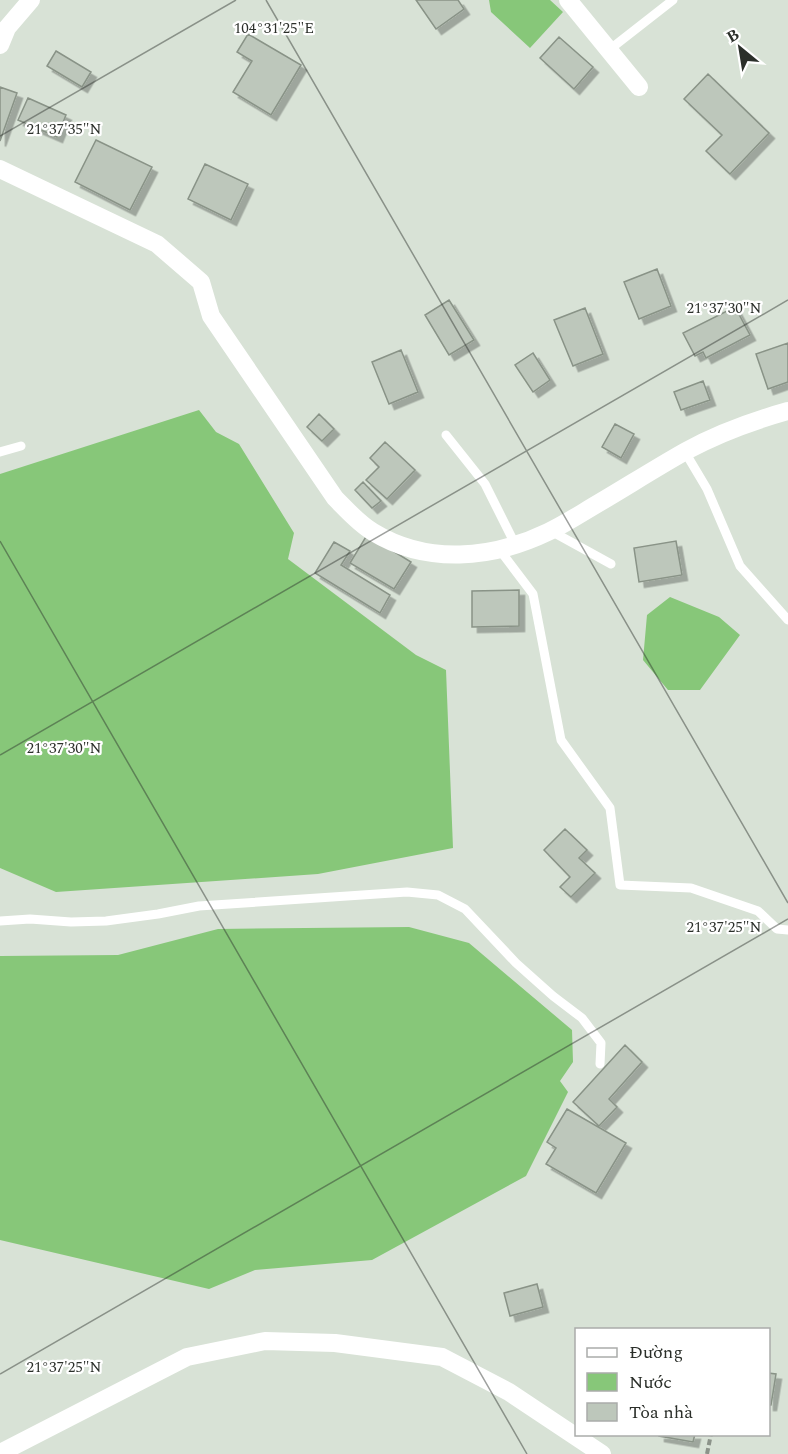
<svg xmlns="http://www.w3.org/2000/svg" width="788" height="1454" viewBox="0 0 788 1454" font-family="Spectral,serif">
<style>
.water{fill:#87c779}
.building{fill:#bdc7bb;stroke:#899387;stroke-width:1.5;filter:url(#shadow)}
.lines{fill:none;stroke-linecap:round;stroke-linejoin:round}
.path{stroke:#8c938a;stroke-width:4;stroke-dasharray:6 3;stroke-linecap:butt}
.service{stroke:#fff;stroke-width:9}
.minor{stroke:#fff;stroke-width:18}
.ticks{fill:none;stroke:#2b2f2a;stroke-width:1.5;stroke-opacity:0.45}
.ticks-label{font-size:15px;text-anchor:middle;fill:#2b2f2a;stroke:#fff;stroke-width:4.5;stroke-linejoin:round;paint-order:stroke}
</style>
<defs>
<filter id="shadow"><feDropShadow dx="5.5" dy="5.5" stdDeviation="0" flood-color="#0004"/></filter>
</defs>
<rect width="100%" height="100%" fill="#d8e2d6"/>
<path class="water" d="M489,0H550L563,12L530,48L491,12Z
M199,410L216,432L239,444L294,533L288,559L416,655L446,670L453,848L318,874L56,892L0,868V474Z
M670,597L719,617L740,635L700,690H668L643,660L647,615Z
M409,927L469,943L572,1030L573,1062L560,1081L568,1092L526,1176L372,1260L255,1270L209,1289L0,1240V956L118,955L218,929Z"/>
<path class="building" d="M416,0H458L464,9L436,29Z
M248,34L301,65L271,115L233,92L252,61L237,52Z
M559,37L593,67L574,89L540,58Z
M56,51L91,72L82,87L47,66Z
M708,74L769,133L730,174L706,151L722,135L684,99Z
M0,87L17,93L0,141Z
M28,98L66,115L57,137L18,120Z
M96,140L152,167L130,210L75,182Z
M205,164L248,184L231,220L188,199Z
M657,269L671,306L639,319L624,282Z
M449,300L474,340L449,355L425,315Z
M735,307L750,335L706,358L703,352L695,356L683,333Z
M585,308L603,354L573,366L554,320Z
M788,343V382L768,389L756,354Z
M401,350L418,392L389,404L372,362Z
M533,353L550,380L533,392L515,365Z
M703,381L710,400L681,410L674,392Z
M319,414L334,429L322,441L307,427Z
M615,424L634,434L621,458L602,447Z
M385,442L415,470L387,499L366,480L379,467L370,458Z
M363,482L381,501L372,508L355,490Z
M367,535L411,562L394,589L350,563Z
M676,541L682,575L639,582L634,548Z
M334,542L350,551L341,565L390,595L380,613L315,573Z
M519,590V626L472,627V591Z
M565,829L587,850L579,858L595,873L571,897L560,887L570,877L544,850Z
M625,1045L642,1062L609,1099L617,1107L599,1126L573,1102Z
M567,1109L626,1143L596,1193L546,1164L556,1148L547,1142Z
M537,1284L543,1307L510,1316L504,1293Z
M768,1373L776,1374L771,1405H768Z
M659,1434H695L693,1442L659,1436Z"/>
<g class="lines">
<path class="path" d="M707,1454L711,1434"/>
<path class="service" d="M609,50L673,0
M446,435L485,484L515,544
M0,452L21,446
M685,452L707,489L740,566L788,620
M551,531L611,564
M499,549L533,594L561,740L610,808L620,885L691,888L758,911L777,929L788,930
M0,921L30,919L71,922L106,921L158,914L199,906L407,892L438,895L465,909L516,963L553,996L582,1018L601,1043L600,1064"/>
<path class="minor" d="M568,0L639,87
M0,45L7,28L31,0
M0,169L157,244L201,282L211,316L335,498C347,510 358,523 373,532C427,565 492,559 548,532C563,525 577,516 592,507C623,489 654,469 686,451C719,433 752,421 788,411
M0,1453L187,1357L265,1341L335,1343L442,1357L509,1392L602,1454"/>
</g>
<path class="ticks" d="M266,0L788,903M0,136L236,0M0,541L527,1454M0,755L788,300M0,1374L788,919"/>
<g class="ticks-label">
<text x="274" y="33">104°31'25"E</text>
<text x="64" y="134">21°37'35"N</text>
<text x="724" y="313">21°37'30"N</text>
<text x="64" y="753">21°37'30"N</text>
<text x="724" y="932">21°37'25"N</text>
<text x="64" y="1372">21°37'25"N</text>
</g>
<rect x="575" y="1328" width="195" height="108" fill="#ffffff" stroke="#aaacaa" stroke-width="1.5"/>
<rect x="587" y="1348" width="30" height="9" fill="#ffffff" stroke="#aaacaa" stroke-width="1.5"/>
<text x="629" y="1358" font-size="18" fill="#2b2f2a">Đường</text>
<rect x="587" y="1373" width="30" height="18" fill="#87c779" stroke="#aaacaa" stroke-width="1.5"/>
<text x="629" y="1388" font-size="18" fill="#2b2f2a">Nước</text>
<rect x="587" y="1403" width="30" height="18" fill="#bdc7bb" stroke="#aaacaa" stroke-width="1.5"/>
<text x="629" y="1418" font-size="18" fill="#2b2f2a">Tòa nhà</text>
<g transform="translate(740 48) rotate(330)" stroke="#ffffff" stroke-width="4.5" paint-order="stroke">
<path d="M0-4.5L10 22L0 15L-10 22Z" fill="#2b2f2a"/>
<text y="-9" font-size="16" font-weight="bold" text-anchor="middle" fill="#2b2f2a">B</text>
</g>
</svg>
